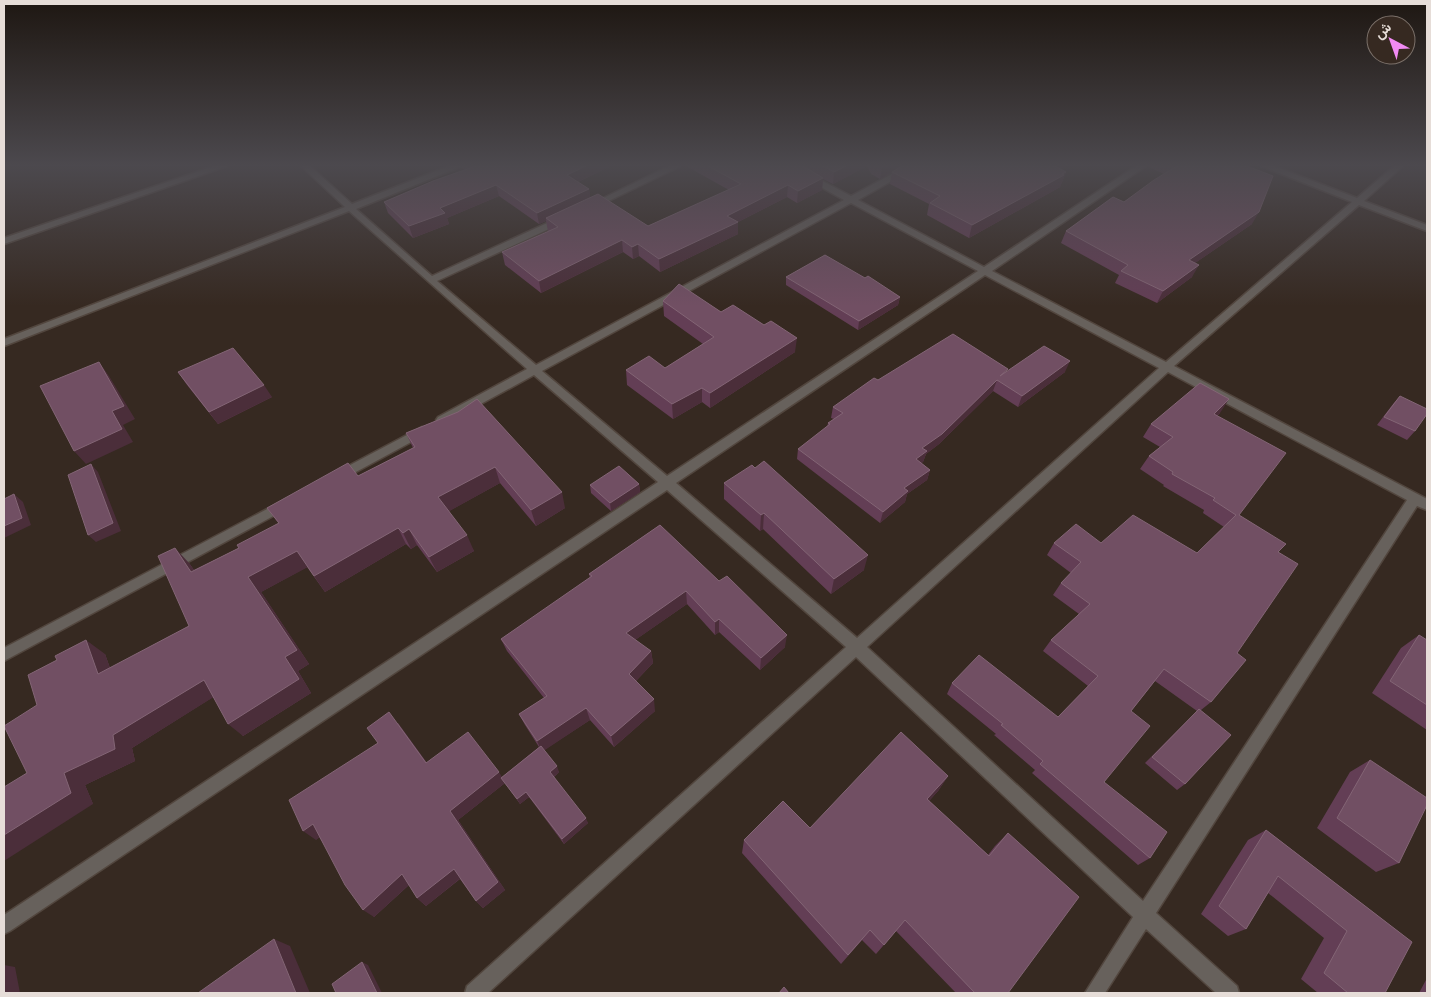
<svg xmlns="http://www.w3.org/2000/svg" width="1431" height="997" viewBox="0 0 1431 997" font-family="Roboto,Vazirmatn,sans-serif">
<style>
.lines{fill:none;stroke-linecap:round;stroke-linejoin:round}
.minor-casing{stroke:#52463e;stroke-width:3}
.minor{fill:#67615c;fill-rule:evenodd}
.wall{fill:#633e55}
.shaded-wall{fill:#4b2e3a}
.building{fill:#714f63;stroke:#836575}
</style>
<rect width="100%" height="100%" fill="#362921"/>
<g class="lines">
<defs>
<path id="minor" d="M214,166H227L4,244V238Z
M301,166H310L352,204L449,166H462L356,209L432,276L558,218H564V222L437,281L536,365L844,200L783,166H794L851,196L907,166H918L858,200L984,267L1136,166H1146L992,271L1166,362L1352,202L1261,166H1274L1357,198L1394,166H1403L1364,201L1427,225V231L1359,205L1174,366L1427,499V510L1417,506L1156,913L1237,986L1239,993H1216L1146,929L1105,993H1085L1133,917L856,657L488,993H465L467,986L846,647L667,490L10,931L4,934V915L658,482L534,375L446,423H438L436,420L438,417L527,369L349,211L4,346V339L345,207ZM851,203L978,271L667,476L542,371ZM985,275L1159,368L857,638L676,483ZM1168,372L1407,500L1143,901L867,647Z
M669,166H681L594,208L587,206Z
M422,427L428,431L426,434L343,479H335L333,476L335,473Z
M286,499L290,501L292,504L290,507L4,661V648Z"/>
</defs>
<use href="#minor" class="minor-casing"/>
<use href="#minor" class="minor"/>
</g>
<path class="wall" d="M462,166H611L578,182L589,189L590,198L648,226L729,190L686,166H867L833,184L823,179L822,190L797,203L787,197L738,222V234L660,272L639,256L633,259L623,252L541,293L505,265L502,252L549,231H548L546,221L539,224L499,196L447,218L449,224L413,238L388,213L384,202L464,170L462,168Z
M867,166H1065L1061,169L1066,172L1060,187L969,238L927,215L929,204L890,184L892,172L902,167L880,179L871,174Z
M1147,166H1247L1252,224L1195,263L1192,277L1157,303L1115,283L1119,275L1061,243L1066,231L1124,202L1164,174Z
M786,277L865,278L900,297L898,305L858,330L786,285Z
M663,301L721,312L795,352L710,408L702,402L673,419L627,385L626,370L665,368L703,344L664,316Z
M178,372L272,397L218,424L187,385Z
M1007,372H1065L1018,407L993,391L939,444L926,454L923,462L921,463L930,470L927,480L907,494L905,502L880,523L797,459L798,449L827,427L828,423L834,419L831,418L833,407L878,380Z
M1400,396L1415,431L1407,440L1377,425L1393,404Z
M458,412L565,508L536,526L500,483L449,511L474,551L437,572L417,545L411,549L406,544L325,592L307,567L261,592L309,664L298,671L311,693L243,736L213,697L132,748L135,761L85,785L93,804L27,773L37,705L57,660L105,654L110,668L189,626V563L194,570L239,548L279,524L267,508L358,476L413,448L406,433Z
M1220,413L1217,416L1239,515L1278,552L1237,653L1211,702L1201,710L1185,784L1177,790L1145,763L1197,711L1155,681L1131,711L1104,782L1150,858L1138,865L1032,773L1035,770L994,735L996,734L947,694L952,683L1058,717L1088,686L1043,651L1051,640L1079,614L1053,595L1061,583L1071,573L1047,555L1054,543H1101L1197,553L1224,527L1203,513L1204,510L1163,486L1164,485L1140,469L1149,456L1160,447L1143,437L1151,424Z
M755,468L864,570L831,594L763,529L760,531L724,499V483Z
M639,484L640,492L611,511L591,493L590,485Z
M660,525L785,647L760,670L719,632L715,635L687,604L635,640L651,651L653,663L636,681L655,711L614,747L590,720L544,750L559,772L554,777L588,823L564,844L529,797L520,804L505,783L458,820L505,890L483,908L476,901L460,879L426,906L417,898L409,885L374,917L319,837L316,840L378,743L398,723L427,763L502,777L539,747L525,725L519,714L544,698L507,651L501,639L590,578L589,574Z
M1419,635L1427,640V730L1372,693L1401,648Z
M1370,760L1399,863L1376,872L1317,828L1350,772Z
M948,776L938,791L929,801L988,855L995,846L1008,833V993H956L896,931L876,954L862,940L841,964L742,853L744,840L810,828Z
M1266,830L1412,942L1385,993H1318L1301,979L1324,938L1268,893L1246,929L1228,936L1201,914L1248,840Z
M1427,979V993H1419L1426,980Z"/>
<path class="shaded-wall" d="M586,166H611L569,186L567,175Z
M846,166H867L833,184L834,172Z
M902,166L880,179L882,167Z
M1055,166H1065L1051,178Z
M1066,172L1060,187L969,238L972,225Z
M823,178L822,190L797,203L798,191Z
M496,185L499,196L447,218L449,224L413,238L409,226L440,208Z
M788,185L787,197L738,222V234L660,272L659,259L727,216Z
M589,189L591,200L546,218V221L539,224L537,213Z
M1259,212L1252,224L1182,272L1189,260Z
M622,240L623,252L541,293L539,281Z
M638,244L639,256L633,259L632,247Z
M1199,265L1192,277L1157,303L1163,291Z
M900,297L898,305L858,330L859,321Z
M797,338L795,352L710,408V393Z
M1070,361L1065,372L1018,407L1022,396Z
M99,362L109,376L135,419L123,425L133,442L86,464L74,451L112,411Z
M997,380L993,391L939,444L926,454L923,462L913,469L916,459L922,448Z
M264,385L272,397L218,424L209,412Z
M702,388V402L673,419L672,404Z
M1229,399L1220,413L1204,427L1214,414Z
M91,464L98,472L121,531L96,542L88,535Z
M495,467L500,483L446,513L438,497Z
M930,470L927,480L907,494L905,502L880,523L883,512L904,488Z
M639,484L640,492L611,511L610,503Z
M562,492L565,508L536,526L531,510Z
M14,494L23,502L31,525L4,538V526Z
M764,513L763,529L760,531L761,515Z
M398,528L406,544L325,592L314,576Z
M409,529L417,545L411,549L403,533Z
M467,535L474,551L437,572L429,557Z
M175,548L189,563L206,587L191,572Z
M297,551L308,567L261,592L309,664L298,671L311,693L243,736L228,724L285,657L248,577Z
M868,555L864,570L831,594L834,579Z
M686,591L687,604L628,645L626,633Z
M719,619V632L715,635V622Z
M787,635L785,647L760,670L761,658Z
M86,640L105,654L117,688L98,674Z
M651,651L653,663L631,686L629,674Z
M204,680L220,693L132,748L135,761L85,785L93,804L4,861V835L64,773L113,735Z
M654,699L655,711L614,747L611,736Z
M586,708L590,720L542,752L537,741Z
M557,766L559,772L552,778L550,772Z
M499,772L505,782L501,778L505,783L458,820L505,890L483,908L476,901L450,811Z
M948,776L938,791L918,813L927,799Z
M526,792L529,797L520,804L517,799Z
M586,818L588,823L564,844L562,839Z
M313,824L325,833L316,840L303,831Z
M454,869L462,877L426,906L417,898Z
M402,874L412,882L374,917L363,910Z
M274,939L290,946L310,993H296Z
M362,962L368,965L382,993H377Z
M4,965L15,967L20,993H4Z"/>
<path class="building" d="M472,166H586L567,175L589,189L537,213L496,185L440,208L445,213L409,226L384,202L433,181L473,167Z
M708,166H803L823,178L798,191L788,185L727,216L738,222L659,259L638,244L632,247L622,240L539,281L502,252L558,227L546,218L598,194L648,226L741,184Z
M823,166H846L834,172Z
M902,166H1055L1066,172L1062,174L1064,175L972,225L930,203L940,196L892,172Z
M1177,166H1247L1273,176L1259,212L1189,260L1199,265L1163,291L1121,271L1128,265L1066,231L1113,197L1124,202L1154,180Z
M825,255L865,278L868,276L900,297L859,321L786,277Z
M679,284L721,312L733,305L764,325L771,321L797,338L710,393L702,388L672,404L626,370L649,356L665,368L714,337L663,301Z
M953,334L1008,369L1000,376L1044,346L1070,361L1022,396L997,380L942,434L922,448L927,451L916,459L930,470L904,488L908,491L883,512L798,449L830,424L828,423L843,413L833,407L874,378L878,380Z
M233,348L264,385L209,412L178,372Z
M99,362L124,406L112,411L122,429L74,451L40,386Z
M1200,383L1229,399L1214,414L1286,453L1239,515L1286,544L1278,552L1298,564L1237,653L1246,660L1211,702L1164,669L1131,711L1150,726L1104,782L1167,832L1150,858L1040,764L1043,761L1001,725L1003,724L952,683L979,655L1058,717L1098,676L1051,640L1090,604L1061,583L1081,562L1054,543L1076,524L1101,543L1133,515L1197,553L1236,515L1213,500L1215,498L1172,474L1173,472L1149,456L1173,437L1151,424Z
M1400,396L1427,409V414L1415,431L1384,417Z
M477,399L562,492L531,510L495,467L438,497L467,535L429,557L409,529L403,533L398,528L314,576L297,551L248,577L297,650L285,657L299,679L228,724L204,680L113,735L115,749L64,773L71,793L4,835V787L27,773L4,726L37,705L28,675L57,660L55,656L86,640L98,674L189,626L158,556L175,548L191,572L239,548L237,545L279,523L267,508L348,463L358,476L415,447L406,433L458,412Z
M764,461L868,555L834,579L764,513L761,515L724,483L752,465L755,468Z
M91,464L113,523L88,535L68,475Z
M619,466L639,484L610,503L590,485Z
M14,494L22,518L4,526V499Z
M660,525L719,581L727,576L787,635L761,658L719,619L715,622L686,591L626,633L651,651L629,674L654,699L611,736L586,708L537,741L519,714L547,696L501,639L592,576L589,574Z
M1419,635L1427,640V705L1390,681Z
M1199,709L1231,735L1185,784L1152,757Z
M389,712L426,763L468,732L499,772L450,811L498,882L476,901L454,869L417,898L402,874L363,910L345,885L313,824L303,831L289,800L378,743L367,728Z
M901,732L948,776L927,799L989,856L1008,833L1079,897L1008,993H975L905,920L884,945L870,930L848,955L744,840L783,801L810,828Z
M541,746L557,766L550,772L586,818L562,839L526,792L517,799L501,778Z
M1370,760L1427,798V805L1399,863L1337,818Z
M1266,830L1412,942L1385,993H1348L1324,973L1347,931L1278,876L1246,929L1219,906Z
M274,939L296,993H198Z
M362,962L377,993H336L332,984Z
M784,987L789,993H779Z"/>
<linearGradient id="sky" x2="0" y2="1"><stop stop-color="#1e1712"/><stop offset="0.54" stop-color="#4c494e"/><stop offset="1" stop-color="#4c494e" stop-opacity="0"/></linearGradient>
<rect width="1431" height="306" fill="url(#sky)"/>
<rect width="1431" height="997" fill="none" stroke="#e6ddd8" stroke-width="10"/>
<g transform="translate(1391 40) rotate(319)"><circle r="24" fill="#362921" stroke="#7c716a"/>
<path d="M0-4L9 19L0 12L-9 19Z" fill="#f18af4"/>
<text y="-8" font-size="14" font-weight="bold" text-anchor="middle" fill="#e6ddd8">ش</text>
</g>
</svg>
